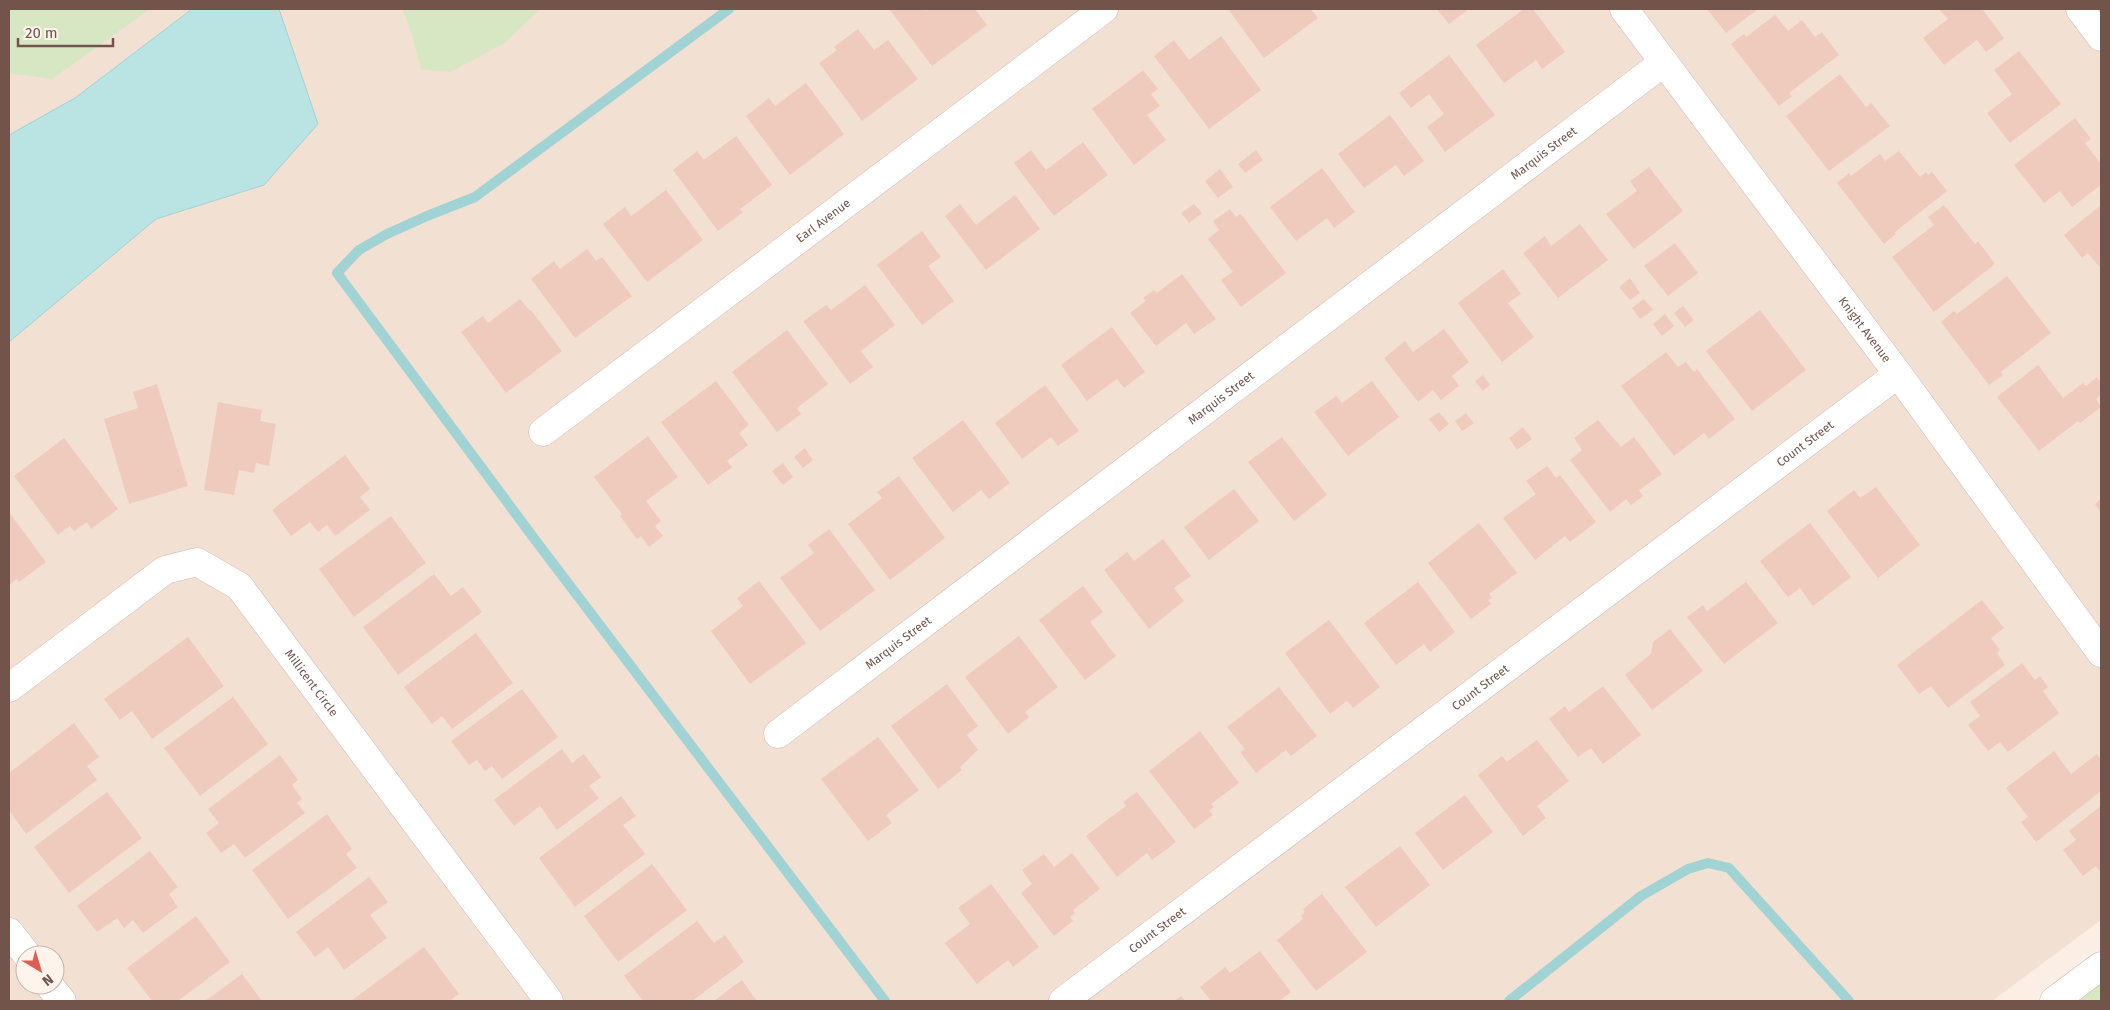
<svg xmlns="http://www.w3.org/2000/svg" width="2110" height="1010" viewBox="0 0 2110 1010" font-family="'Fira Sans',sans-serif">
<style>
.residential{fill:#f2e0d3;fill-rule:evenodd}
.green{fill:#d7e7c4}
.water{fill:#bae3e3;stroke:#a1d3d4}
.lines{fill:none;stroke-linecap:round;stroke-linejoin:round}
.stream{stroke:#a1d3d4;stroke-width:10}
.building{fill:#efcbbe}
.minor-casing{stroke:#ceb8af;stroke-width:29}
.tertiary-casing{stroke:#ceb8af;stroke-width:29}
.minor{stroke:#fff;stroke-width:28}
.tertiary{stroke:#fff;stroke-width:28}
.labels{text-anchor:middle;stroke-width:4;stroke-linejoin:round;paint-order:stroke}
.street-label{font-size:12px;fill:#72544b;stroke:#fef4eb}
</style>
<rect width="100%" height="100%" fill="#fbefe5"/>
<path class="residential" d="M9,9H2101V920L1992,1001H9ZM25,955H55V985H25Z"/>
<path class="green" d="M9,9H150L52,79L9,73Z
M402,9H540L505,43L450,72L421,69L411,31Z
M2101,967V1001H2055Z"/>
<path class="water" d="M192,9H279L318,124L264,185L156,219L9,342V135L75,98Z"/>
<g class="lines">
<path class="stream" d="M729,9L475,197L427,216L387,234L359,250L337,273L536,541L885,1001
M1509,1001L1641,896L1688,869L1708,863L1729,868L1849,1001"/>
</g>
<path class="building" d="M891,9H924L926,11L928,9H975L987,25L932,66L890,10Z
M1228,9H1311L1318,18L1264,58Z
M1437,9H1469L1449,24Z
M1524,9H1533L1565,52L1542,69L1536,60L1504,83L1476,45Z
M1707,9H1758L1726,33Z
M1939,9H1982L2004,38L1986,52L1977,40L1944,65L1923,38L1948,19Z
M1775,15L1788,31L1802,20L1815,37L1822,32L1839,55L1789,93L1792,96L1779,106L1731,44L1744,34L1746,37Z
M858,29L874,50L888,40L918,79L862,121L819,63L837,50L834,47Z
M1221,36L1261,90L1209,129L1154,56L1174,40L1189,60Z
M2019,51L2061,104L2010,143L1987,113L2012,94L1994,70Z
M1449,55L1495,115L1445,152L1427,127L1444,114L1429,94L1411,108L1399,93Z
M1143,70L1158,89L1151,94L1160,106L1147,115L1166,140L1134,165L1092,109Z
M1840,74L1866,107L1871,103L1890,126L1829,171L1786,116Z
M806,83L844,134L790,175L746,116L769,98L775,106Z
M1390,115L1424,161L1404,176L1396,165L1364,188L1338,154Z
M2075,118L2091,139L2085,143L2101,164V185L2072,207L2060,191L2044,203L2014,165Z
M736,136L772,185L740,209L743,212L718,231L673,170L697,151L704,160Z
M1083,142L1108,175L1054,216L1014,163L1031,150L1046,170Z
M1256,150L1263,160L1245,173L1238,164Z
M1899,151L1920,177L1926,172L1928,175L1932,172L1947,191L1895,232L1896,234L1884,244L1837,183L1849,173L1851,176L1880,154L1885,161Z
M1649,167L1683,211L1634,249L1606,214L1637,191L1630,181Z
M1322,168L1355,212L1334,228L1327,218L1296,241L1270,207Z
M1220,169L1233,187L1218,198L1205,181Z
M666,190L703,240L647,282L603,224L625,207L631,216Z
M1015,195L1040,229L986,270L945,216L960,204L976,225Z
M1194,204L1202,213L1189,223L1181,213Z
M1944,205L1975,244L1978,241L1995,264L1934,312L1892,257L1934,225L1928,217Z
M2101,205V269L2088,253L2082,258L2064,235Z
M1230,209L1236,217L1241,214L1286,273L1241,307L1221,280L1233,272L1208,239L1219,230L1213,221Z
M1580,224L1608,260L1558,298L1523,253L1545,236L1551,246Z
M922,231L941,257L928,266L954,301L922,325L877,265Z
M1675,243L1698,273L1668,296L1644,266Z
M587,249L596,261L602,257L632,296L575,338L531,279L554,261L560,269Z
M1503,269L1521,294L1508,303L1534,337L1502,362L1458,303Z
M1182,274L1216,319L1194,334L1186,323L1156,346L1130,313L1146,301L1143,298L1154,290L1157,293Z
M2007,276L2051,333L2001,372L2003,375L1989,385L1941,322L1954,311L1957,314Z
M1630,278L1640,293L1630,300L1619,287Z
M865,285L895,325L861,351L873,367L850,384L803,321L826,305L831,310Z
M520,299L530,311L531,310L562,351L506,393L461,332L483,316L488,323Z
M1644,299L1653,310L1640,319L1632,308Z
M1683,306L1694,320L1685,327L1674,313Z
M1760,310L1806,370L1752,411L1706,351Z
M1665,314L1674,326L1662,336L1653,324Z
M1112,327L1145,372L1124,388L1117,379L1087,401L1061,365Z
M1444,329L1469,362L1452,376L1459,386L1441,400L1433,390L1418,402L1384,358L1405,341L1413,352Z
M787,330L828,384L797,408L801,414L777,432L732,372Z
M1666,352L1678,367L1686,362L1694,372L1697,369L1735,419L1709,439L1704,433L1674,456L1621,386Z
M2038,365L2063,398L2083,383L2086,386L2097,377L2101,383V395L2096,399L2101,407L2080,423L2078,421L2039,451L1997,397Z
M1483,375L1490,385L1483,391L1475,381Z
M716,381L749,425L739,433L748,445L727,461L732,467L708,485L661,422Z
M1372,381L1399,417L1348,456L1314,412L1336,396L1342,403Z
M157,384L188,486L129,504L104,419L138,408L133,392Z
M1045,385L1079,431L1058,446L1051,437L1022,459L995,423Z
M218,402L262,410L260,421L276,424L269,466L256,463L254,473L239,470L234,495L204,490Z
M1439,412L1449,424L1439,432L1429,419Z
M1466,413L1474,423L1462,431L1455,421Z
M963,420L1010,483L989,499L981,490L953,512L912,458Z
M1598,420L1621,447L1634,437L1662,474L1639,490L1643,496L1631,505L1626,499L1610,512L1570,460L1582,450L1574,438Z
M1523,427L1532,439L1517,450L1509,438Z
M648,436L678,477L646,501L661,521L655,526L663,536L649,547L641,536L637,539L620,516L622,514L594,477Z
M1282,437L1327,495L1294,521L1248,462Z
M64,438L118,509L91,529L87,522L74,531L70,526L58,535L14,476Z
M805,448L813,460L803,468L794,457Z
M345,455L370,489L360,497L370,510L335,536L327,525L318,532L310,522L291,536L272,510Z
M783,463L793,477L783,485L772,471Z
M1547,466L1556,478L1560,475L1596,522L1570,542L1565,536L1535,560L1503,518L1536,494L1526,481Z
M899,476L945,538L890,580L848,524L882,498L877,492Z
M1876,487L1920,545L1878,578L1827,511L1854,490L1860,498Z
M1234,489L1259,521L1209,560L1184,527Z
M2101,499V513L2095,504Z
M9,512L46,562L19,582L17,579L9,585Z
M391,516L426,563L354,617L319,569Z
M1479,523L1517,573L1489,594L1492,598L1488,600L1491,604L1471,619L1428,563Z
M1810,523L1851,577L1813,606L1800,588L1788,597L1760,561Z
M829,529L875,590L820,631L780,578L814,553L808,545Z
M1163,539L1191,576L1174,588L1184,601L1149,629L1104,570L1127,552L1134,561Z
M434,574L451,596L463,587L482,612L398,675L363,627Z
M759,581L806,643L750,684L711,631L743,606L737,598Z
M1418,582L1455,632L1430,652L1424,644L1396,665L1364,623Z
M1746,582L1778,623L1724,664L1687,617L1703,605L1707,611Z
M1083,586L1103,612L1090,622L1116,656L1085,680L1039,620Z
M1982,600L2004,628L1991,638L2000,650L1997,653L2005,665L1948,708L1931,686L1919,694L1897,665Z
M1329,620L1380,687L1353,708L1347,701L1330,714L1285,653Z
M1670,629L1703,671L1652,710L1625,675L1651,654L1653,642Z
M476,633L513,683L452,729L442,716L432,724L404,687Z
M1019,636L1058,687L1025,712L1029,717L1008,734L965,677Z
M188,637L224,686L152,739L132,711L120,720L104,699Z
M2022,663L2035,680L2040,676L2048,687L2043,691L2059,713L2008,752L2000,742L1988,751L1968,725L1980,716L1970,702Z
M947,684L978,726L967,735L978,750L960,767L962,770L938,789L891,726Z
M1603,686L1641,735L1603,764L1591,748L1578,757L1549,719L1565,706L1569,712Z
M1279,687L1317,736L1291,756L1286,750L1256,773L1240,752L1245,749L1227,727Z
M522,689L558,737L502,779L492,766L485,771L477,760L469,765L451,741Z
M233,697L268,744L200,796L164,748Z
M74,723L99,757L87,766L97,780L26,834L9,810V773Z
M1200,731L1239,783L1211,804L1214,807L1209,811L1213,815L1194,829L1149,771Z
M878,737L919,790L886,815L892,823L868,841L821,779Z
M1537,740L1569,781L1537,806L1546,818L1523,836L1478,775L1502,756L1507,762Z
M562,749L572,763L584,754L601,777L589,786L599,798L557,830L540,806L514,826L494,800Z
M2054,751L2071,774L2097,754L2101,760V791L2036,842L2021,822L2028,817L2006,788Z
M280,755L298,780L292,785L302,799L297,803L305,813L245,858L234,844L221,853L206,833L219,823L208,809Z
M107,792L142,838L69,893L34,847Z
M1137,792L1176,842L1152,860L1147,853L1117,877L1086,836L1126,806L1123,802Z
M1465,795L1493,832L1443,870L1415,833Z
M621,796L636,816L623,825L645,854L575,907L539,858Z
M2101,806V873L2096,866L2083,876L2063,850L2076,840L2069,831Z
M327,814L352,849L346,854L357,868L288,919L252,870Z
M1400,846L1430,885L1376,927L1345,887Z
M150,851L178,887L169,894L178,907L143,933L133,920L124,928L117,918L97,932L77,906Z
M1072,853L1100,889L1073,910L1075,913L1070,917L1073,921L1054,936L1021,893L1032,884L1022,870L1044,854L1054,867Z
M652,864L687,910L618,962L584,916Z
M369,877L388,902L370,915L387,938L344,970L328,947L315,957L296,932Z
M991,884L1039,947L1013,967L1008,960L977,984L945,943L970,924L958,908Z
M1322,894L1367,952L1316,991L1277,940L1303,919L1301,916L1305,912L1303,909Z
M196,916L230,962L178,1001H152L127,968Z
M697,921L714,943L725,935L744,962L692,1001H643L624,976Z
M424,947L459,994L449,1001H351Z
M1260,951L1291,992L1279,1001H1211L1200,987L1225,967L1230,973Z
M242,974L262,1001H205Z
M742,980L757,1001H714Z
M1181,996L1185,1001H1174Z"/>
<g class="lines">
<defs>
<g id="minor">
<path id="s1" d="M1624,9L1898,374L2101,653"/>
<path d="M2080,9L2101,37"/>
<path id="s2" d="M543,432L1104,9"/>
<path id="s3" d="M9,688L165,570L197,562L239,586L549,1001"/>
<path id="s4" d="M778,734L1664,62"/>
<path d="M9,932L27,955"/>
<path d="M49,985L62,1001"/>
<path id="s5" d="M1063,1001L1898,374"/>
</g>
<path id="tertiary" d="M2054,1001L2101,966"/>
</defs>
<use href="#minor" class="minor-casing"/>
<use href="#tertiary" class="tertiary-casing"/>
<use href="#minor" class="minor"/>
<use href="#tertiary" class="tertiary"/>
</g>
<g class="labels">
<g class="street-label">
<text dy="4" stroke="none"><textPath href="#s4" startOffset="961">Marquis Street</textPath></text>
<text dy="4" stroke="none"><textPath href="#s2" startOffset="351">Earl Avenue</textPath></text>
<text dy="4" stroke="none"><textPath href="#s1" startOffset="401">Knight Avenue</textPath></text>
<text dy="4" stroke="none"><textPath href="#s4" startOffset="556">Marquis Street</textPath></text>
<text dy="4" stroke="none"><textPath href="#s5" startOffset="928">Count Street</textPath></text>
<text dy="4" stroke="none"><textPath href="#s4" startOffset="151">Marquis Street</textPath></text>
<text dy="4" stroke="none"><textPath href="#s3" startOffset="398">Millicent Circle</textPath></text>
<text dy="4" stroke="none"><textPath href="#s5" startOffset="522">Count Street</textPath></text>
<text dy="4" stroke="none"><textPath href="#s5" startOffset="118">Count Street</textPath></text>
</g>
</g>
<rect width="2110" height="1010" fill="none" stroke="#72544b" stroke-width="20"/>
<g transform="translate(40 970) rotate(142)"><circle r="24" fill="#fef4eb" stroke="#c6b4ab"/>
<path d="M0-4L9 19L0 12L-9 19Z" fill="#de5d51"/>
<text y="-8" font-size="14" font-weight="bold" text-anchor="middle" fill="#72544b">N</text>
</g>
<path d="M18 38v8h95v-8" fill="none" stroke="#72544b" stroke-width="2.5"/>
<text x="25" y="38" font-size="15" fill="#72544b" stroke="#fef4eb" stroke-width="4" paint-order="stroke">20 m</text>
</svg>
